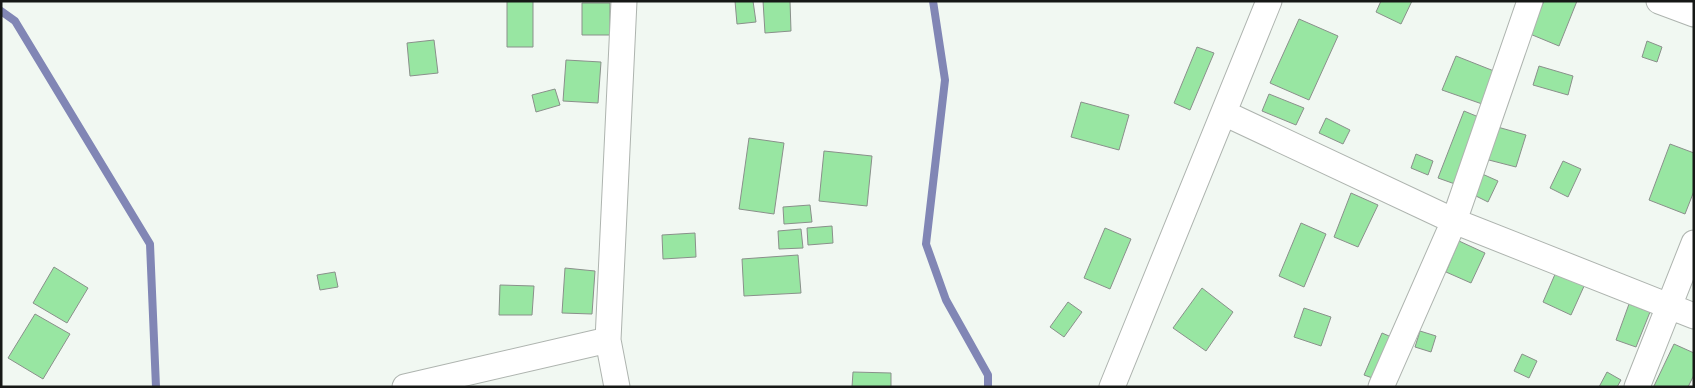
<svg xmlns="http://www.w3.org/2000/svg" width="1695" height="388" viewBox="0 0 1695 388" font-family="'DM Sans',sans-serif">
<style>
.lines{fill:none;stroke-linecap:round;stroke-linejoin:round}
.stream{stroke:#8186b5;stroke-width:8}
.building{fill:#98e6a2;stroke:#8a908b}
.minor-casing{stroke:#aeb4af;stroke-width:27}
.minor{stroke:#fff;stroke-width:25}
</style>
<rect width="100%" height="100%" fill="#f1f8f2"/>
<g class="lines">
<path class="stream" d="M933,1L945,80L926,244L946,300L988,375V387
M1,11L15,21L150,244L156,387"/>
</g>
<path class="building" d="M507,1H533V47H507Z
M735,1H753L756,22L737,24Z
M763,1H790L791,31L765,33Z
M1381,1H1412L1401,24L1376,12Z
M1544,1H1577L1559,46L1530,34Z
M582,3H610V35H582Z
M1299,19L1338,36L1309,100L1270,83Z
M434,40L438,73L410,76L407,43Z
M1647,41L1662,47L1657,62L1642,57Z
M1197,47L1214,53L1190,110L1174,103Z
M1456,56L1499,73L1485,105L1442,90Z
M566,60L601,62L598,103L563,101Z
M1539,66L1573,76L1568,95L1533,85Z
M555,89L560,105L536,112L532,95Z
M1269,94L1304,108L1296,125L1262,111Z
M1081,102L1129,115L1119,150L1071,137Z
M1464,111L1481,118L1455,184L1438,178Z
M1326,118L1350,130L1343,144L1319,133Z
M1494,126L1526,135L1516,167L1485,159Z
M749,138L784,143L774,214L739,209Z
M1670,144L1694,153V191L1685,214L1649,200Z
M824,151L872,156L867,206L819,201Z
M1416,154L1433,161L1428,175L1411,168Z
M1563,161L1581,169L1568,197L1550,188Z
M1480,173L1498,181L1488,202L1470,193Z
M1351,193L1378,205L1358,247L1334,237Z
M810,205L812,222L784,224L783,207Z
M1301,223L1326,234L1304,287L1279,276Z
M832,226L833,243L808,245L807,228Z
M1105,228L1131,239L1110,289L1084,278Z
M801,229L803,248L779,249L778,231Z
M695,233L696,257L663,259L662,235Z
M1459,241L1485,253L1471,283L1446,272Z
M798,255L801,293L744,296L742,259Z
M54,267L88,288L67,323L33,303Z
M565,268L595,271L592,314L562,313Z
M335,272L338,287L320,290L317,275Z
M1556,272L1585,284L1571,315L1543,302Z
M500,285L534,286L532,315H499Z
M1202,288L1233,312L1206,351L1173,328Z
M1068,302L1082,312L1064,337L1050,327Z
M1629,304L1650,312L1636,347L1616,340Z
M1304,308L1331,317L1321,346L1294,337Z
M35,314L70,334L43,379L8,358Z
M1420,331L1436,336L1431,352L1415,347Z
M1382,333L1396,339L1378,380L1364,375Z
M1674,344L1694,353V375L1688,387H1655L1654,386Z
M1522,354L1537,361L1529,378L1514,371Z
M853,372L891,373V387H852Z
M1607,372L1621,380L1617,387H1599Z"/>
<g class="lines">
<defs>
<path id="minor" d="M1659,1L1694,14
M1224,113L1454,221L1694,316
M405,387L608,340
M617,387L608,340L624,1
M1112,387L1269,1
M1381,387L1454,221L1530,1
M1637,387L1694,243"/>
</defs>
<use href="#minor" class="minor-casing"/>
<use href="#minor" class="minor"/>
</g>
<rect width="1695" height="388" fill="none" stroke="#161816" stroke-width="5"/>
</svg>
